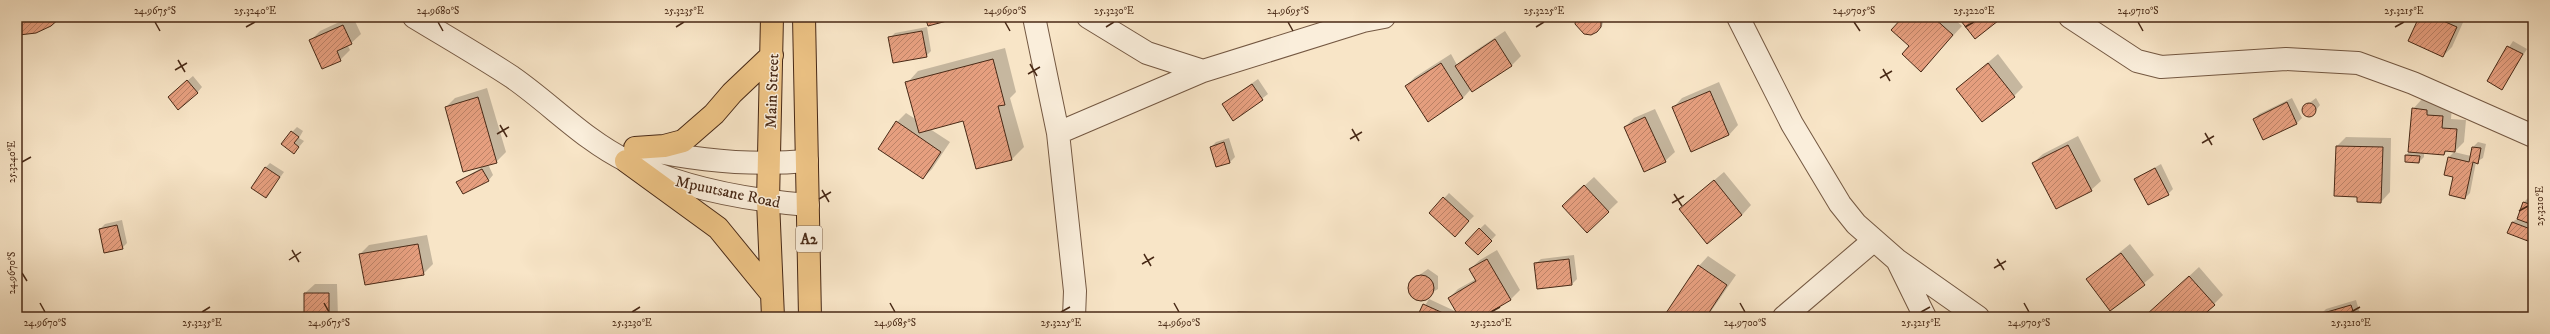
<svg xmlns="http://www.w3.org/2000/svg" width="2550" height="334" viewBox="0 0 2550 334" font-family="'IM FELL DW Pica',serif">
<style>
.shadow{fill:#0003}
.building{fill:url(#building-hatch);stroke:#482916}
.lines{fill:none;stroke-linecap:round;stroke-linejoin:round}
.minor-casing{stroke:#745842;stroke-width:24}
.trunk-casing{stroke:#482916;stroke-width:24}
.minor{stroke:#faeedb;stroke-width:22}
.trunk{stroke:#ecc284;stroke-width:22}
.ticks{fill:none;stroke:#482916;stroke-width:1.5}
.labels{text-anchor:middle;stroke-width:3;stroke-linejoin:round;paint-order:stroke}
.shield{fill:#faeedb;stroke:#7d6451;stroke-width:1}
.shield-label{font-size:15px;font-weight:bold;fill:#482916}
.street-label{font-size:16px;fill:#482916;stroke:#faeedb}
.neatline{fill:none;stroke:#482916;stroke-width:1.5}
.ticks-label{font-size:10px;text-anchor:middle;fill:#482916}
</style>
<defs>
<pattern id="building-hatch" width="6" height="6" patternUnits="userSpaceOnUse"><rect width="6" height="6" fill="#e69f7f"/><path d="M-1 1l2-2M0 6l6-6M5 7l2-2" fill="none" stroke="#bc8267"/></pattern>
</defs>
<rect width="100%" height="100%" fill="#f8e5c7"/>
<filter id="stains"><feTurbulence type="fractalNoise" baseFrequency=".005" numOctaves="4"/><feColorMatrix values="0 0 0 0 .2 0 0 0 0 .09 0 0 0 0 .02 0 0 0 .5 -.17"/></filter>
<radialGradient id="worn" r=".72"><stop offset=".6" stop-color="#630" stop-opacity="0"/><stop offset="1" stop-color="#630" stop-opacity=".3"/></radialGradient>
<path class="shadow" d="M17,17H60L35,32L19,34Z
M350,17H353L361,34L348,46L350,50L340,60L310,41L320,31Z
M1577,17H1605L1602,26L1597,32Z
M1904,17H1952L1962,26L1930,61L1910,46Z
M2420,17H2463L2465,18L2452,47L2443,56Z
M927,27L931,51L926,56L890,38L895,33Z
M1505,31L1521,56L1512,65L1472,91L1471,89L1463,98L1428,120L1406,86L1415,77L1451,54L1457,65L1466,57Z
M2513,41L2527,49L2502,88L2488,80Z
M1005,48L1016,92L1010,98L1024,147L1012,159L976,168L963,120L930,129L950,142L932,169L923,178L897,122L906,113L917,120L907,83L918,71Z
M1998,54L2023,87L2014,96L1957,89Z
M193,76L202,87L197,93L174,92Z
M1258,79L1268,94L1234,120L1223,104Z
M1719,82L1738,125L1729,135L1673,108L1682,98Z
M487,88L506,152L496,162L488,164L493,175L488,181L458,182L484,166L446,107L455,98Z
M2292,98L2302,118L2297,123L2254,119L2259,114Z
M2316,98L2320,105L2313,114L2307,115L2304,111V107Z
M2422,99L2436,101V106L2452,107L2451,119L2466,120L2464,142L2454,152L2471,156L2473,147L2478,142L2486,144L2483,158L2476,162L2470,193L2465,198L2449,157L2455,151L2448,150L2444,154L2424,152V157L2419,162L2406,155L2409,152L2413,109Z
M1655,109L1675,152L1665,161L1625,127L1634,118Z
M297,127L303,131L299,138L304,141L294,153L292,132Z
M2078,136L2101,181L2091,190L2033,163L2043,154Z
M2346,137L2391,138L2390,192L2381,202L2358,196L2337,146Z
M1229,138L1235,157L1230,162L1211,147L1216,142Z
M270,163L284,172L266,197L265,168Z
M2161,164L2173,189L2168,194L2135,179Z
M1724,172L1751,205L1742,215L1680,209Z
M1594,177L1618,202L1587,232L1572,197Z
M1449,193L1474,216L1455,235L1430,213Z
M2529,197L2533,198V242L2512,222L2519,218L2524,202Z
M122,220L127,243L122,248L100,229L105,224Z
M1485,224L1496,235L1478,254L1466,242Z
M427,235L433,264L423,274L360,254L369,245Z
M2130,244L2154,275L2111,310L2087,279Z
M1497,250L1520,290L1511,299L1480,317H1418L1429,299L1457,312L1449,298L1458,289L1476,279L1470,269L1480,260Z
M1574,255L1577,279L1572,284L1535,264L1541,259Z
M1708,256L1736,275L1707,317H1673L1699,266Z
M2199,267L2223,295L2214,304L2199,317H2149L2157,306Z
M1428,269L1438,276V289L1420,300L1414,298L1408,287L1411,281Z
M315,284H337L338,317H305V293Z
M2356,300L2361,317H2322L2321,314L2326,309Z
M1238,311L1307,316V317H1232Z"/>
<path class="building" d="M17,17H61L51,26L36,33L19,35Z
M925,17H962L928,26Z
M1576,17H1601V27L1597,32L1591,35L1584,34L1575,24Z
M1903,17H1933L1953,35L1921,72L1902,54L1909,46L1891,30Z
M1967,17H2003L1975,39L1961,21Z
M2419,17H2434L2457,27L2443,57L2408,41Z
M343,25L352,44L337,51L341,61L322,69L309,40Z
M922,31L927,57L893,63L888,37Z
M1495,39L1512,66L1472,92L1455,66Z
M2507,46L2523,54L2502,90L2487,81Z
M993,59L1005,105L998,106L1012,160L976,169L963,121L919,133L905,82Z
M1441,63L1463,98L1428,122L1405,86Z
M1988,63L2015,97L1982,122L1956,89Z
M187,80L198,93L178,110L168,97Z
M1252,84L1263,100L1233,121L1222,104Z
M1710,91L1729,135L1691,152L1672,107Z
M478,97L497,163L463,172L445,107Z
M2287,102L2297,124L2263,140L2253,119Z
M2302 110a7 7 0 1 1 14 0a7 7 0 1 1-14 0Z
M2412,108L2427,110V115L2443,116L2442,128L2457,129L2455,152L2445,151L2444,155L2408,152Z
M1645,117L1666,162L1644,172L1624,127Z
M896,121L941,152L923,179L878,149Z
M291,131L299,137L294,143L299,147L294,154L281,144Z
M1224,142L1230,163L1216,167L1210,147Z
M2068,145L2092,191L2056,209L2032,163Z
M2336,146L2383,147L2381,203L2357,202V197L2334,196Z
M2472,147L2481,148L2478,164L2473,162L2465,199L2449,195L2453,177L2444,175L2448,157L2469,162Z
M2405,155L2420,156L2419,163L2405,162Z
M265,167L280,177L266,198L251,188Z
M2155,168L2169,195L2148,205L2134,179Z
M482,169L489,181L463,194L456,182Z
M1714,180L1742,215L1707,244L1679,209Z
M1584,185L1609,212L1587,233L1562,206Z
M1443,197L1469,221L1455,237L1429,213Z
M2523,202L2533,205V225L2517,219Z
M2512,222L2533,230V243L2507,233Z
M117,225L123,249L104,253L99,229Z
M1479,228L1492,241L1478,255L1465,243Z
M418,244L424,275L365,285L359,254Z
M2121,253L2145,285L2110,311L2086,279Z
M1487,259L1511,300L1482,317H1459L1448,298L1476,281L1469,269Z
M1569,259L1572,285L1537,289L1534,263Z
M1698,265L1727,285L1706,317H1671L1666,313Z
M1408 288a13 13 0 1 1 26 0a13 13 0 1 1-26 0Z
M2189,276L2215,305L2201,317H2148L2146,315Z
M304,293H329V317H304Z
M1423,304L1452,317H1417Z
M2351,305L2355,317H2321L2320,314Z"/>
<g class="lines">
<defs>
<path id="minor" d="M414,17C447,37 480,56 512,77C551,104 584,140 627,161C683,189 747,200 808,205
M1034,17L1058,133L1075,291L1074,317
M1088,17L1147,53L1203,71
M1738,17L1792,124L1840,204L1856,224L1897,260L1978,317
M2070,17L2137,61L2161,67L2286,59L2358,63L2413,83L2533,136
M1058,133L1203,71L1363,21L1384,17
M644,149C699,161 751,166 807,161
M1898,262L1925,317
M1784,317L1873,241"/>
<path id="trunk" d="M772,17L768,201L773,317
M804,17L810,317
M635,148L664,146L683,141L714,114L732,93L772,55
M626,161L718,228L771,293"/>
</defs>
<use href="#minor" class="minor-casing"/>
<use href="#trunk" class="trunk-casing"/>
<use href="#minor" class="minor"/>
<use href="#trunk" class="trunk"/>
</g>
<path class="ticks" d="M155,22L160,31M438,22L443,31M1005,22L1010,31M1288,22L1293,31M1854,22L1860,31M2138,22L2143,31M246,27L255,22M676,27L684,22M1106,27L1114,22M1536,27L1544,22M1965,27L1974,22M2395,27L2404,22M178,60L185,72M1030,64L1037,76M1883,69L1890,81M175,70L187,63M1028,74L1040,67M1880,78L1892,71M500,125L507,137M1352,129L1359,141M2205,133L2212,145M497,134L509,127M1350,139L1362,132M2202,143L2214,136M22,162L31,157M822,190L829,202M1674,194L1682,206M819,199L831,192M1672,203L1684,196M2519,211L2528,206M292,250L299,262M1144,254L1151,266M1997,259L2004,270M289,260L301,252M1142,264L1154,257M1994,268L2006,261M22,273L27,281M40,303L45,312M324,303L329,312M890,303L895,312M1174,303L1179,312M1740,303L1745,312M2024,303L2029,312M202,312L210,307M632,312L640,307M1061,312L1070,307M1491,312L1500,307M1921,312L1930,307M2351,312L2360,307"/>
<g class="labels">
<rect class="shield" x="796" y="226" width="26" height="26" rx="3"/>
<g class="shield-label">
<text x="809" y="244">A2</text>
</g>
<g class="street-label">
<text transform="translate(771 91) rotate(-88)" y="6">Main Street</text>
<text transform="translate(728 191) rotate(12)" y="6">Mpuutsane Road</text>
</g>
</g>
<rect width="2550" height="334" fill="none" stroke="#f8e5c7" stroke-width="44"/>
<rect x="22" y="22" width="2506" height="290" class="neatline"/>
<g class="ticks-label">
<text x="155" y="14">24.9675°S</text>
<text x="255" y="14">25.3240°E</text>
<text x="438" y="14">24.9680°S</text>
<text x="684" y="14">25.3235°E</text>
<text x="1005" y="14">24.9690°S</text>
<text x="1114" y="14">25.3230°E</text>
<text x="1288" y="14">24.9695°S</text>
<text x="1544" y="14">25.3225°E</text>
<text x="1854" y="14">24.9705°S</text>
<text x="1974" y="14">25.3220°E</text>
<text x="2138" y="14">24.9710°S</text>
<text x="2404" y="14">25.3215°E</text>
<text transform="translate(11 162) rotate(-90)" y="4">25.3240°E</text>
<text transform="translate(2539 206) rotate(-90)" y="4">25.3210°E</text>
<text transform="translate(11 273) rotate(-90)" y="4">24.9670°S</text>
<text x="45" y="326">24.9670°S</text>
<text x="202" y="326">25.3235°E</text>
<text x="329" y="326">24.9675°S</text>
<text x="632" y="326">25.3230°E</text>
<text x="895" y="326">24.9685°S</text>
<text x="1061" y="326">25.3225°E</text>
<text x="1179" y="326">24.9690°S</text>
<text x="1491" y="326">25.3220°E</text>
<text x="1745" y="326">24.9700°S</text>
<text x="1921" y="326">25.3215°E</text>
<text x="2029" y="326">24.9705°S</text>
<text x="2351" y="326">25.3210°E</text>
</g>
<rect width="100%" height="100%" filter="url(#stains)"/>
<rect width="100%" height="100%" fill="url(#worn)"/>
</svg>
